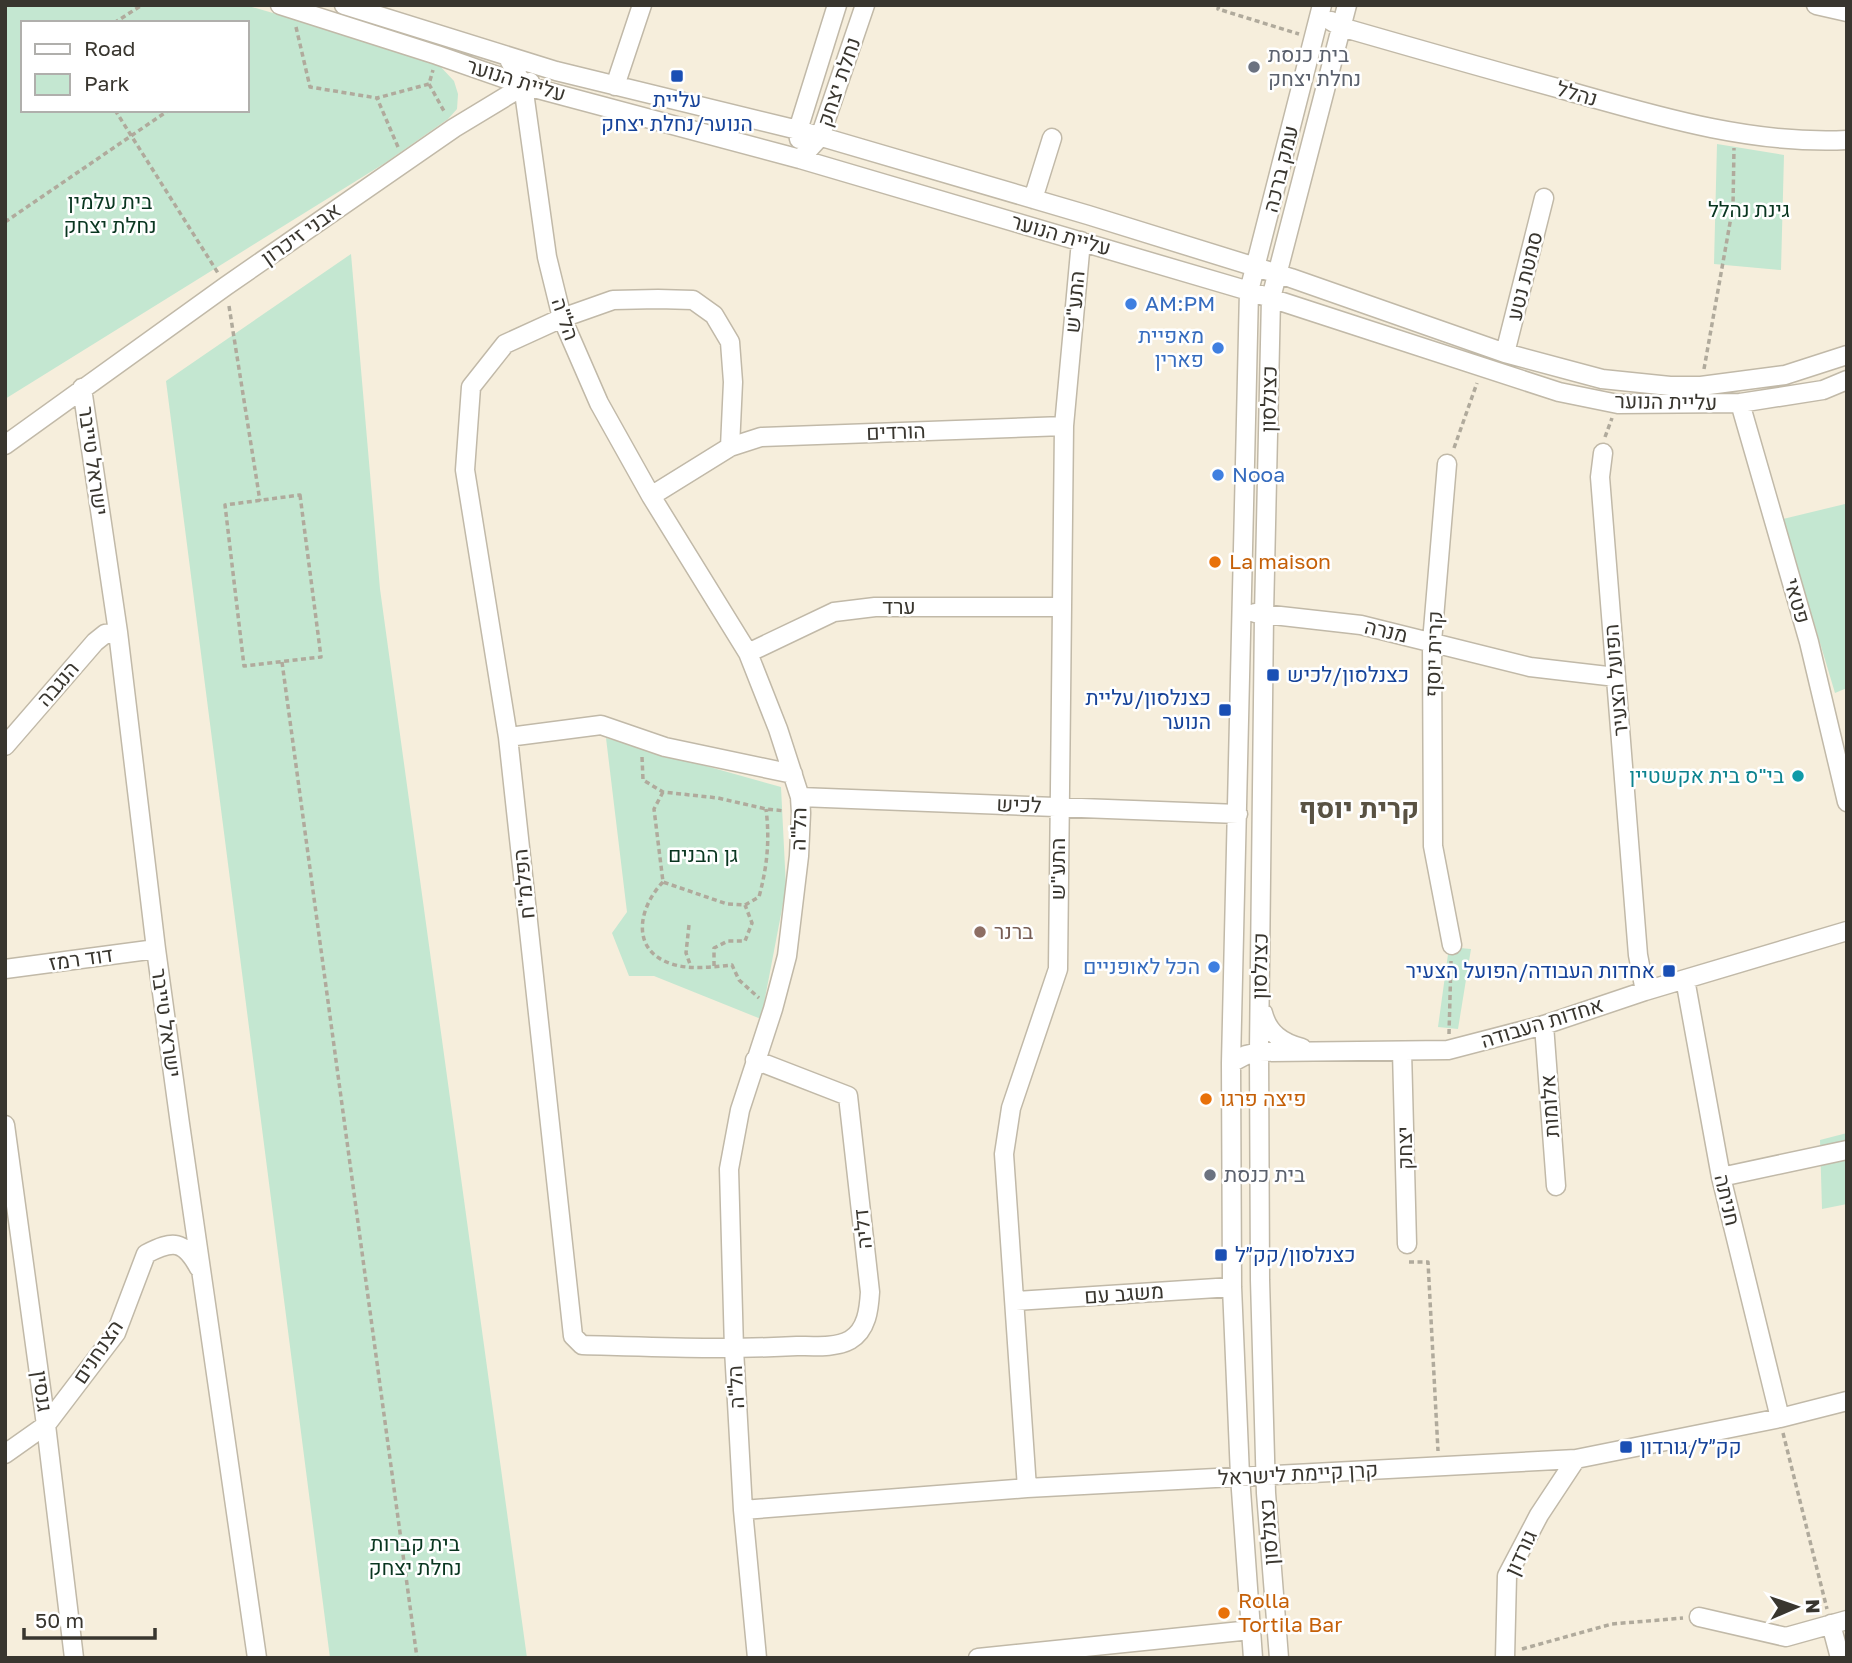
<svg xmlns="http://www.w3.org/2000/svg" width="1852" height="1663" viewBox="0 0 1852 1663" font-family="'Golos Text',Heebo,sans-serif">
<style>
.green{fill:#c4e7d1;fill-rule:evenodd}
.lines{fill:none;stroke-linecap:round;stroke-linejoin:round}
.minor-casing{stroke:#c1b9a8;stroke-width:21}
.path{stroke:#b0aa9c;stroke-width:3.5;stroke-dasharray:5 3.5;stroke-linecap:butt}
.minor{stroke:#fff;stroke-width:18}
.worship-dot{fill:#6b7280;stroke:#fff;stroke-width:2.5}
.transit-dot{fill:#1a4fb4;stroke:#fff;stroke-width:2.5}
.shop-dot{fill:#3f7fe0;stroke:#fff;stroke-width:2.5}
.food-dot{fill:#e8710a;stroke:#fff;stroke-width:2.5}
.culture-dot{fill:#0f9aa8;stroke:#fff;stroke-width:2.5}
.education-dot{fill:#8d6e63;stroke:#fff;stroke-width:2.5}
.labels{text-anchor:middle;stroke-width:5;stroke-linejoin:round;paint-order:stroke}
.worship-label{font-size:21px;fill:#5b616d;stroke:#fff;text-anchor:start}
.street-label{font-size:21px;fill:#39362f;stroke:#fff}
.transit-label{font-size:21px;fill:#164399;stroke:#fff;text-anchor:start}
.park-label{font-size:21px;fill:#093620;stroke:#fff}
.shop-label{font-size:21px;fill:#366cbe;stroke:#fff;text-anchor:start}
.food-label{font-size:21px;fill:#c56008;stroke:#fff;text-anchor:start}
.culture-label{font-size:21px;fill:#0d838f;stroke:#fff;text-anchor:end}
.education-label{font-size:21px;fill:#785e54;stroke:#fff;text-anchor:start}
.district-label{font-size:28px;font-weight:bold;fill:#595243;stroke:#fff}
</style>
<rect width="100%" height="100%" fill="#f6eedc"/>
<path class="green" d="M5,5H245L414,54L438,64L454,81L458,94L457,109L448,119L385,163L5,399ZM23,23H247V110H23Z
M1717,144L1784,155L1781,270L1714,264Z
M351,254L380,589L527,1658H330L166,381Z
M1845,504L1847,688L1835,693L1783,519Z
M606,738L781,787L786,888L761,1019L654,976H629L612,933L627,912Z
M1449,947L1471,949L1458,1029L1438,1027Z
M1847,1133V1204L1822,1209L1820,1140Z"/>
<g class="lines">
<defs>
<path id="minor" d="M280,5L437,55L523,85L800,159L1249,291L1559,392L1618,404L1740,403L1823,390L1847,380
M344,5L556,71L798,130L1088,215L1291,278L1505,353L1602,379L1670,386H1701L1785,375L1847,355
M1816,5L1847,12
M1331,21L1341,27C1414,48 1487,69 1561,89C1653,115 1750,145 1847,140
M507,56L523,85L547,257L562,318L599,403L651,496L748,653L778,729L800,797L801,813L799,856L787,956L773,1009L740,1110L729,1169L734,1349L743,1510L757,1658
M615,86L642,5
M799,139L798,130L837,5
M800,159L820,137L865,5
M1033,199L1052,138
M1505,353L1544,198
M82,388L118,632L156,949L180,1124L257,1658
M1740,403L1809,642L1847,802
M5,445L226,286L454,128L530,82
M730,447L761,437L1064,426
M1603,453L1600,477L1638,955L1645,991
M1447,464L1432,642L1433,846L1452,945
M651,496L730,447L733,382L730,342L714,315L693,300L658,299L613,300L562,318L505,344L471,387L465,470L508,737L573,1336L582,1345C654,1347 725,1350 797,1346C813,1346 836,1348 850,1340C867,1330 869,1309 870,1292L848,1096L755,1060
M1255,613L1361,625L1530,667L1616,677
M748,653L834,612L875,607H1060
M508,737L601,725L665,747L793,774
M5,746L95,642L105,634L118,632
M800,797L1238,814
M5,969L156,949
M1685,979L1721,1177L1780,1418
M1263,1013C1268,1033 1282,1043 1302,1048
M1544,1025L1556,1186
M1402,1051L1407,1244
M1231,1063L1246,1055L1259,1052L1448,1050L1544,1025L1645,991L1847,931
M5,1125L46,1425L74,1658
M1721,1177L1847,1150
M1015,1301L1232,1287
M5,1454L46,1425L116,1333L146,1254C173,1240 184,1240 199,1268
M1027,1488L1004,1154L1011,1108L1058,969L1064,426L1081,241
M743,1510L1027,1488L1576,1459L1780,1418L1847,1401
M1699,1617L1786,1637L1847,1620
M1831,1624L1840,1658
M978,1658L1251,1630
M1253,1658L1240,1476L1232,1287L1231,1063L1249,291L1322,5
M1279,1658L1266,1493L1260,1280L1259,1052L1264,615L1271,298L1347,5
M1505,1658L1507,1576L1539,1515L1576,1459"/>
</defs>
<use href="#minor" class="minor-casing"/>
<path class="path" d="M1219,5L1218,9L1299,34
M114,23L142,5
M296,27L310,87L377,98
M429,84L445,113
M115,110L218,273
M398,147L377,98L429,84L433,70
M5,222L169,110
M229,306L260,501
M1704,369L1733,206L1734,148
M1605,437L1612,418
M1454,448L1477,383
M300,495L321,657L244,666L225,505Z
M282,662L417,1658
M642,757L643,780L663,792L718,798L766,809L785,811
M663,792L654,809L663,882L727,904L745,905L759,897C767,867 770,841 766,809
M663,882C638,908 630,951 672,964C690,970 713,967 732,965L739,980L759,998
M689,925L686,953L691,967
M714,966V948L728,941H745L752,923L745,905
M1449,1034L1451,961
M1409,1262H1428L1438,1451
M1783,1433L1827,1609
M1522,1649L1612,1624L1683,1618"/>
<use href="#minor" class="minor"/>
</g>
<g class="worship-dot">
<circle cx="1254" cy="67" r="7"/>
<circle cx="1210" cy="1175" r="7"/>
</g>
<g class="transit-dot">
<rect x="670" y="69" width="14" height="14" rx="3.5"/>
<rect x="1266" y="668" width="14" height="14" rx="3.5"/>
<rect x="1218" y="703" width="14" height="14" rx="3.5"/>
<rect x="1662" y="964" width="14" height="14" rx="3.5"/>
<rect x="1214" y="1248" width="14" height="14" rx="3.5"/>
<rect x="1619" y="1440" width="14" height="14" rx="3.5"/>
</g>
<g class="shop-dot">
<circle cx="1131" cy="304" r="7"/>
<circle cx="1218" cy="348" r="7"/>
<circle cx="1218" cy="475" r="7"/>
<circle cx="1214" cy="967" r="7"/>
</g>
<g class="food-dot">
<circle cx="1215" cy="562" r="7"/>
<circle cx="1206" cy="1099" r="7"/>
<circle cx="1224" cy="1613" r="7"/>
</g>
<circle class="culture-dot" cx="1798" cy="776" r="7"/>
<circle class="education-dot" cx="980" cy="932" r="7"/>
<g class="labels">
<g class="worship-label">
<text x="1268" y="62">בית כנסת<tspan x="1268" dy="24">נחלת יצחק</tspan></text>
<text x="1224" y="1182">בית כנסת</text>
</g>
<g class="street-label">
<text transform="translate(516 80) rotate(17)" y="7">עליית הנוער</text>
<text transform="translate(839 82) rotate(-71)" y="7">נחלת יצחק</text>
<text transform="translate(1577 94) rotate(16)" y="7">נהלל</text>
<text transform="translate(1281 169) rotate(-76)" y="7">עמק ברכה</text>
<text transform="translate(301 234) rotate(-35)" y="7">אבני זיכרון</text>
<text transform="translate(1061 235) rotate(16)" y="7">עליית הנוער</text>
<text transform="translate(1525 276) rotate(-76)" y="7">סמטת נטע</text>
<text transform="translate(1075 302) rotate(-85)" y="7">התע"ש</text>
<text transform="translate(565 319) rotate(71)" y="7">הל"ה</text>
<text transform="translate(1269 399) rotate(-89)" y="7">כצנלסון</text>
<text transform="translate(1666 402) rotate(1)" y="7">עליית הנוער</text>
<text transform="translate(896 432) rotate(-2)" y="7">הורדים</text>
<text transform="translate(93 461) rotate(82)" y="7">ישראל טייבר</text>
<text transform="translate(1797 601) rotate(74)" y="7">פטאי</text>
<text x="899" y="614">ערד</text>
<text transform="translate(1386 631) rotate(13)" y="7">מנרה</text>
<text transform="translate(1434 654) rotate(-88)" y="7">קרית יוסף</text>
<text transform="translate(1616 680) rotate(-95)" y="7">הפועל הצעיר</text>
<text transform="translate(58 684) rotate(-49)" y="7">הנגבה</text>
<text transform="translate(1019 805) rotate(2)" y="7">לכיש</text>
<text transform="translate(799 829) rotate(-89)" y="7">הל"ה</text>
<text transform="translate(1058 869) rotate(-90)" y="7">התע"ש</text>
<text transform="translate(524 884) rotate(-96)" y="7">הפלמ"ח</text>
<text transform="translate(81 959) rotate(-8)" y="7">דוד רמז</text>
<text transform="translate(1260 966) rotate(-89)" y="7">כצנלסון</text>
<text transform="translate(166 1023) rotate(82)" y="7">ישראל טייבר</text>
<text transform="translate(1542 1023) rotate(-17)" y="7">אחדות העבודה</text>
<text transform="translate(1550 1106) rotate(-94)" y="7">אלומות</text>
<text transform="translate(1405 1148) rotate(-91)" y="7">יצחק</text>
<text transform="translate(1727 1200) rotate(77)" y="7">חניתה</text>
<text transform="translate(863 1229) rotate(-96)" y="7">דליה</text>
<text transform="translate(1124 1294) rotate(-4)" y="7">משגב עם</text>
<text transform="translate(98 1352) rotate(-56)" y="7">הצנחנים</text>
<text transform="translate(736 1387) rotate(-93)" y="7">הל"ה</text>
<text transform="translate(42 1391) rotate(82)" y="7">גנסין</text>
<text transform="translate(1298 1474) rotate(-3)" y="7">קרן קיימת לישראל</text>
<text transform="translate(1269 1532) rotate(-94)" y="7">כצנלסון</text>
<text transform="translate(1521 1553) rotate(-65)" y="7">גורדון</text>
</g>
<g class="transit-label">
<text x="677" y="107" text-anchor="middle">עליית<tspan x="677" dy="24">הנוער/נחלת יצחק</tspan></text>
<text x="1287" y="682">כצנלסון/לכיש</text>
<text x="1211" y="705" text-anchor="end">כצנלסון/עליית<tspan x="1211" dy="24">הנוער</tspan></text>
<text x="1655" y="978" text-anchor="end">אחדות העבודה/הפועל הצעיר</text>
<text x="1235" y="1262">כצנלסון/קק״ל</text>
<text x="1640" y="1454">קק״ל/גורדון</text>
</g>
<g class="park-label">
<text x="110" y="209">בית עלמין<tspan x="110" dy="24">נחלת יצחק</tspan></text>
<text x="1749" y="217">גינת נהלל</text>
<text x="703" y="862">גן הבנים</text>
<text x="415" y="1551">בית קברות<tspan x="415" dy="24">נחלת יצחק</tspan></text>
</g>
<g class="shop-label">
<text x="1145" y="311">AM:PM</text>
<text x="1204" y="343" text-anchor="end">מאפיית<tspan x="1204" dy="24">פארין</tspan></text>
<text x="1232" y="482">Nooa</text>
<text x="1200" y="974" text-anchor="end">הכל לאופניים</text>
</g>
<g class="food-label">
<text x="1229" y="569">La maison</text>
<text x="1220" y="1106">פיצה פרגו</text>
<text x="1238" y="1608">Rolla<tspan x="1238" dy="24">Tortila Bar</tspan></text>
</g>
<g class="culture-label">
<text x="1784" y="783">בי"ס בית אקשטיין</text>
</g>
<g class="education-label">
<text x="994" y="939">ברנר</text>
</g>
<g class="district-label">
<text x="1359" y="818">קרית יוסף</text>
</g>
</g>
<rect width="1852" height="1663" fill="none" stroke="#39362f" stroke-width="14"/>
<rect x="21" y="21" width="228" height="91" fill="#ffffff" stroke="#b0afac" stroke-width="2"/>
<rect x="35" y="44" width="35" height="10" fill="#ffffff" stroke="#b0afac" stroke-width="2"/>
<text x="84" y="56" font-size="21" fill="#39362f">Road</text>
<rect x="35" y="74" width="35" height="21" fill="#c4e7d1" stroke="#b0afac" stroke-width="2"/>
<text x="84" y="91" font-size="21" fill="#39362f">Park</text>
<g transform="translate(1796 1607) rotate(88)" stroke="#ffffff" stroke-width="5" paint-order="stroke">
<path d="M0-5L12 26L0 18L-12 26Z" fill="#39362f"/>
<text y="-10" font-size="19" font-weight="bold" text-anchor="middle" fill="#39362f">N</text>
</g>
<path d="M24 1628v10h131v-10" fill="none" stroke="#39362f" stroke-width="3.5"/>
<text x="35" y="1628" font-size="21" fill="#39362f" stroke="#ffffff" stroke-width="5" paint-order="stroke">50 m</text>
</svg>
